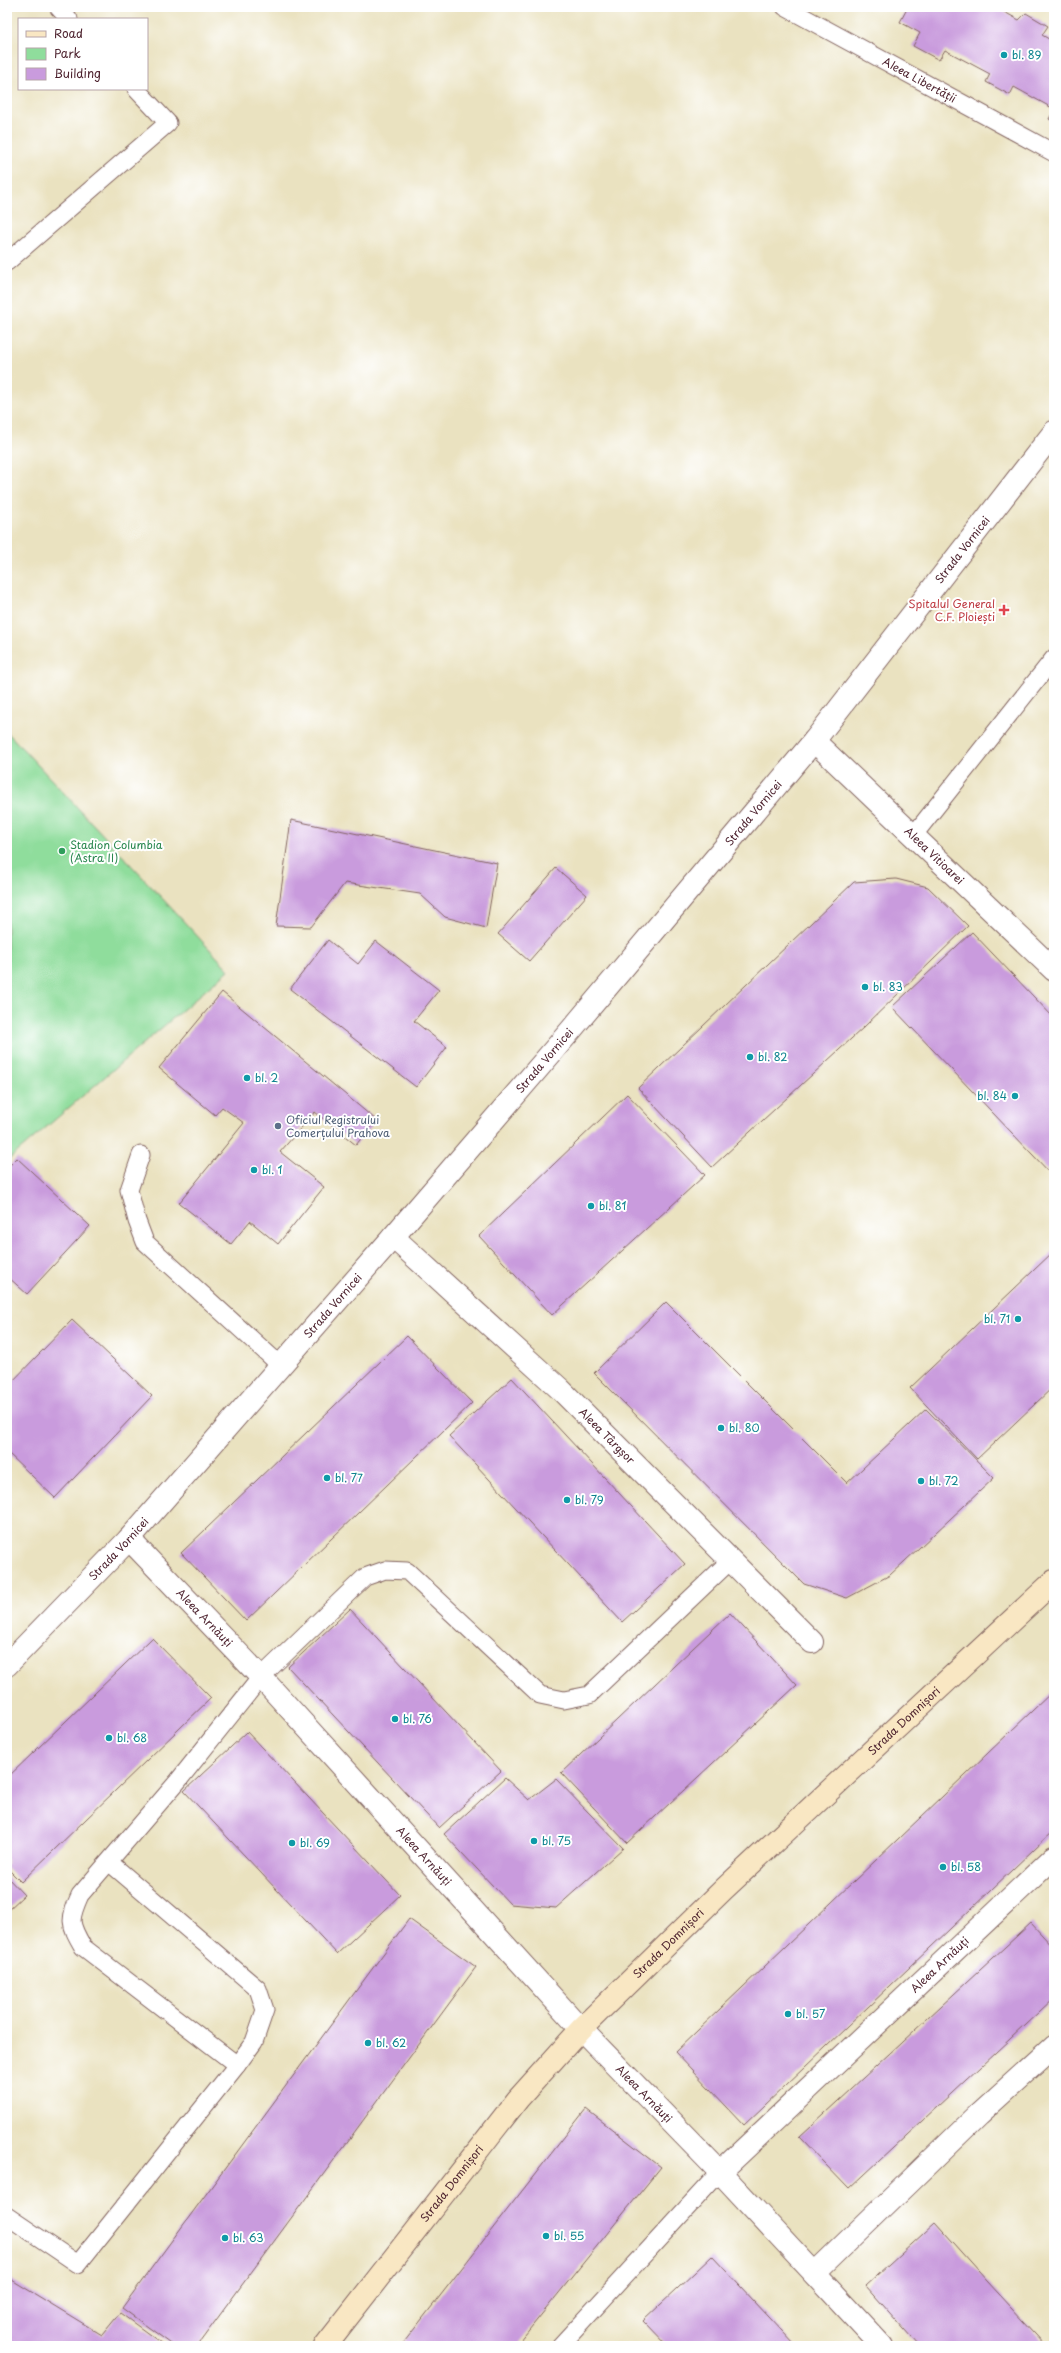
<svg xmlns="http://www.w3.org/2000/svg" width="1061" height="2353" viewBox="0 0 1061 2353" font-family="'Playpen Sans',sans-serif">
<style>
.green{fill:#8fdd9c;stroke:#6c7e64}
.building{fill:#c99bdd}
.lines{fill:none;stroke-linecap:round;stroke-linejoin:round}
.lane-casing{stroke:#82635f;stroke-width:19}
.street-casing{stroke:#82635f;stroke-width:24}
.secondary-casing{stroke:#82635f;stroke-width:24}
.lane{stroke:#fff;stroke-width:17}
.street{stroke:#fff;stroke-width:22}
.secondary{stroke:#f9e7c3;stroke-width:22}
.culture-dot{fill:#0f9aa8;stroke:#fff;stroke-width:1.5}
.health-dot{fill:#e0444e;stroke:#fff;stroke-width:1.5}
.leisure-dot{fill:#2e9e5b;stroke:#fff;stroke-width:1.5}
.service-dot{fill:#5c6f8a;stroke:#fff;stroke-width:1.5}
.labels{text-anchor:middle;stroke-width:4;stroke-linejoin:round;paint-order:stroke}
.culture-label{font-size:11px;fill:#0d838f;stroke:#fff;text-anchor:start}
.street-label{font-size:11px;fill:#4a1f2b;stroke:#fff}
.health-label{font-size:11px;fill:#be3a42;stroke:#fff;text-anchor:end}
.leisure-label{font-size:11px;fill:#27864d;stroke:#fff;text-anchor:start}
.service-label{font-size:11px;fill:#4e5e75;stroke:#fff;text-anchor:start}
</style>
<rect width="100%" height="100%" fill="#fff"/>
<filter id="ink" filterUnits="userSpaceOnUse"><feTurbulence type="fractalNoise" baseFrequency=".025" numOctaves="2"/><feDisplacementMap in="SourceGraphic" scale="8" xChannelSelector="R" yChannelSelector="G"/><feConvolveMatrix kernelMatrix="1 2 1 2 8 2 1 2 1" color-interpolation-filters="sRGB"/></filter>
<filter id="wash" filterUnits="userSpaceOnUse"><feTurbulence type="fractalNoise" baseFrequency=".012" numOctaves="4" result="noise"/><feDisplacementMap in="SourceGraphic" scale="16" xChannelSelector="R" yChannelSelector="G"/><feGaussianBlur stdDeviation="0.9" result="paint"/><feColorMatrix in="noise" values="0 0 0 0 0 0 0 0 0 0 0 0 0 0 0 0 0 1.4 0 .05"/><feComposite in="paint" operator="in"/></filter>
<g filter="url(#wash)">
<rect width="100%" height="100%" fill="#eae2c0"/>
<path class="green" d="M7,732L229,970L7,1161Z"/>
<g id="blocks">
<path class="building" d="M908,7H995L1019,20L1026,13L1048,26L1042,35L1054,42V109L1014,87L1010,95L986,82L990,74L945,50L939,60L913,46L920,33L900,22Z
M1054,110V122L1049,119Z
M291,820L497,863L486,928L445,917L420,894L345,883L311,927L276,926Z
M556,868L587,895L529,961L498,934Z
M896,879L928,887L968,926L864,1027L712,1167L638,1088L854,882Z
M972,932L1054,1018V1174L1052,1175L892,1007Z
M328,940L358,964L376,941L439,990L414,1021L447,1047L416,1087L290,989Z
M222,992L376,1120L356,1145L315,1112L280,1152L324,1187L278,1244L250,1221L231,1244L179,1203L244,1123L222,1107L215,1115L159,1068Z
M627,1094L705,1175L552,1315L479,1236Z
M17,1158L90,1226L27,1294L7,1276V1168Z
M1054,1251V1386L977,1459L910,1388Z
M666,1302L847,1483L926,1409L994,1478L890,1575L847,1598L804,1584L594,1373Z
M72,1320L152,1396L55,1498L7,1452V1387Z
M407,1336L472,1403L246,1621L181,1553Z
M512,1378L685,1564L622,1622L449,1436Z
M350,1609L501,1771L439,1828L288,1667Z
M730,1613L797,1685L627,1843L561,1773Z
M152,1638L211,1698L21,1882L7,1868V1778Z
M1054,1690V1830L744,2125L675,2052Z
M247,1732L400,1895L337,1954L184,1791Z
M505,1778L529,1800L556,1779L623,1848L556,1908L510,1904L444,1834Z
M7,1877L24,1895L7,1911Z
M409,1919L476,1967L197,2346H174L122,2308Z
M1031,1923L1054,1948V1998L849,2189L799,2137Z
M586,2109L661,2167L516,2346H401Z
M935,2223L987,2281L1047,2346H919L866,2286Z
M712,2256L796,2346H667L643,2321Z
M7,2277L102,2335L120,2313L165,2346H7Z"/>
</g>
</g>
<g filter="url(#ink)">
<use href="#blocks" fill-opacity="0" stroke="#82635f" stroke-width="1"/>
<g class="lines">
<defs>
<g id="lane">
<path d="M58,7L69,19"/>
<path id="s1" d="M785,7L1054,153"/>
<path d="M7,262L168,123L136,89"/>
<path d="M913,836L1054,658"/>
<path d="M141,1155L129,1190L137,1221L145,1242L280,1365"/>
<path d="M237,2065L83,1947C69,1923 69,1920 80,1895L178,1781L261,1677L365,1577L385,1570L407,1571L540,1695L564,1700L589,1695L731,1560"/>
<path d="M7,2216L78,2264L237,2065L254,2042L265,2010L258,1989L109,1862"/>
<path d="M560,2346L720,2172"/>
</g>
<g id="street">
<path id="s2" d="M814,741L1054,970"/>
<path id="s3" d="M393,1237L560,1389L812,1642"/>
<path id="s4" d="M129,1539L261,1677L581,2029L720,2172L882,2346"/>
<path id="s5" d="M7,1665L129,1539L393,1237L571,1030L814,741L1054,432"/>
<path id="s6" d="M720,2172L1054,1857"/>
<path d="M815,2273L978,2115L1054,2046"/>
</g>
<g id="secondary">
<path id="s7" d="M325,2346L518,2099L581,2029L724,1889L1054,1581"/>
</g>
</defs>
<use href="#lane" class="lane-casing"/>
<use href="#street" class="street-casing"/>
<use href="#secondary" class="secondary-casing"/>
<use href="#lane" class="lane"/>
<use href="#street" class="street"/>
<use href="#secondary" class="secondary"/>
</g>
</g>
<g class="culture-dot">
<circle cx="1004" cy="55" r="4"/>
<circle cx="865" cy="987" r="4"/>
<circle cx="750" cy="1057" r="4"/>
<circle cx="247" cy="1078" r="4"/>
<circle cx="1015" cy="1096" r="4"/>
<circle cx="254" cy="1170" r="4"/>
<circle cx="591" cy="1206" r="4"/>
<circle cx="1018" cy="1319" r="4"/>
<circle cx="721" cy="1428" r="4"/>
<circle cx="327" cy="1478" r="4"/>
<circle cx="921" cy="1481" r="4"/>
<circle cx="567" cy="1500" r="4"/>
<circle cx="395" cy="1719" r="4"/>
<circle cx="109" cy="1738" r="4"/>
<circle cx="534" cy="1841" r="4"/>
<circle cx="292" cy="1843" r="4"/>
<circle cx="943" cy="1867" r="4"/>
<circle cx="788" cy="2014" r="4"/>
<circle cx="368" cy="2043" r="4"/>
<circle cx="546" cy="2236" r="4"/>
<circle cx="225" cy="2238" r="4"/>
</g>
<path class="health-dot" d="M1002 604h4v4h4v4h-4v4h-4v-4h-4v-4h4z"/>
<circle class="leisure-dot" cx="62" cy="851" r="4"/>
<circle class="service-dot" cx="278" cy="1126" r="4"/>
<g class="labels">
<g class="culture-label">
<text x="1012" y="59">bl. 89</text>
<text x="873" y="991">bl. 83</text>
<text x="758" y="1061">bl. 82</text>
<text x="255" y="1082">bl. 2</text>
<text x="1007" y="1100" text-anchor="end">bl. 84</text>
<text x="262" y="1174">bl. 1</text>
<text x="599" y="1210">bl. 81</text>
<text x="1010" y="1323" text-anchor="end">bl. 71</text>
<text x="729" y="1432">bl. 80</text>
<text x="335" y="1482">bl. 77</text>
<text x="929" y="1485">bl. 72</text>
<text x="575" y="1504">bl. 79</text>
<text x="403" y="1723">bl. 76</text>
<text x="117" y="1742">bl. 68</text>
<text x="542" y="1845">bl. 75</text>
<text x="300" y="1847">bl. 69</text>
<text x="951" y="1871">bl. 58</text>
<text x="796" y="2018">bl. 57</text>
<text x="376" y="2047">bl. 62</text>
<text x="554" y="2240">bl. 55</text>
<text x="233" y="2242">bl. 63</text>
</g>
<g class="street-label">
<text dy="4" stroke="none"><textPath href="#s1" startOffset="153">Aleea Libertății</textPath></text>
<text dy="4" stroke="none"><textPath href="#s5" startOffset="1469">Strada Vornicei</textPath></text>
<text dy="4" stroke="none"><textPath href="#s5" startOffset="1133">Strada Vornicei</textPath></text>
<text dy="4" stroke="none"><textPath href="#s2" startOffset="166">Aleea Vitioarei</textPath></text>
<text dy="4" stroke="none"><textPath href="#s5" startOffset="809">Strada Vornicei</textPath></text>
<text dy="4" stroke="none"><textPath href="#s5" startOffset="485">Strada Vornicei</textPath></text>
<text dy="4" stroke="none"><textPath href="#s3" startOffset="292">Aleea Târgșor</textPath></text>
<text dy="4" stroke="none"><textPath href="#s5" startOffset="161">Strada Vornicei</textPath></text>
<text dy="4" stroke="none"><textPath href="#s4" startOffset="109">Aleea Arnăuți</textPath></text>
<text dy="4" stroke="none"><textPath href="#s7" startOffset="854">Strada Domnișori</textPath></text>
<text dy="4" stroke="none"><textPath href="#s4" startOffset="433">Aleea Arnăuți</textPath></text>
<text dy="4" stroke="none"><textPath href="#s7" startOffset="530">Strada Domnișori</textPath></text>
<text dy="4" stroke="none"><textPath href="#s6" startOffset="302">Aleea Arnăuți</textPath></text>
<text dy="4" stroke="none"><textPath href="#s4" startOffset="757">Aleea Arnăuți</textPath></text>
<text dy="4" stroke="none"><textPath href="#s7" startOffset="206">Strada Domnișori</textPath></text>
</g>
<g class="health-label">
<text x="995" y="608">Spitalul General<tspan x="995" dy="13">C.F. Ploiești</tspan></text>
</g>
<g class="leisure-label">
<text x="70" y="849">Stadion Columbia<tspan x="70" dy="13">(Astra II)</tspan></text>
</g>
<g class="service-label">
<text x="286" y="1124">Oficiul Registrului<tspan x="286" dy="13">Comerțului Prahova</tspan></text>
</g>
</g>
<rect width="1061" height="2353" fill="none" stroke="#fff" stroke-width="24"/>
<rect x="18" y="18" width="130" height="72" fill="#ffffff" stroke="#b7a5aa"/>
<rect x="26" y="31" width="20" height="6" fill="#f9e7c3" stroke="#b7a5aa"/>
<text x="54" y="38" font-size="12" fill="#4a1f2b">Road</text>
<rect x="26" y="48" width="20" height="12" fill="#8fdd9c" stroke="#b7a5aa"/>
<text x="54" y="58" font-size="12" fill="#4a1f2b">Park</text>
<rect x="26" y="68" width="20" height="12" fill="#c99bdd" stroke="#b7a5aa"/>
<text x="54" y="78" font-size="12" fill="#4a1f2b">Building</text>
</svg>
